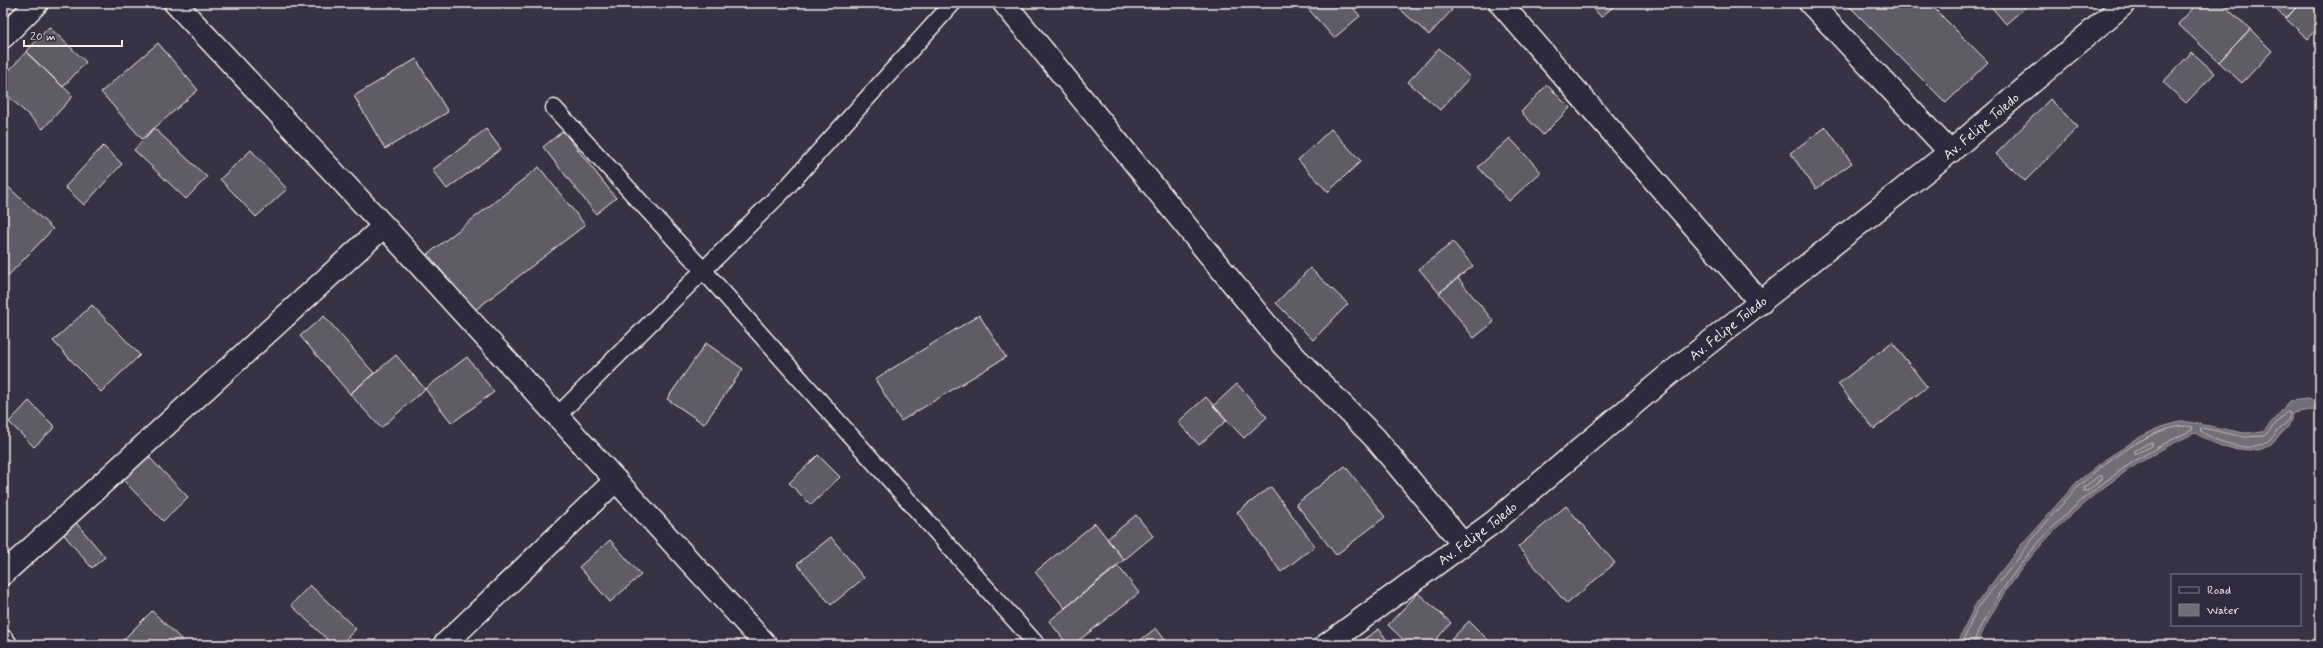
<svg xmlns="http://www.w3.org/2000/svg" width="2323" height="648" viewBox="0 0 2323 648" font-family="Mynerve,sans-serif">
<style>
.water{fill:#726e77;stroke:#a6a2a4}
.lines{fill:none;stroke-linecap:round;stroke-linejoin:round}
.shore{stroke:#c0bdbb;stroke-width:1}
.building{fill:#5f5c67;stroke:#f4f1e8}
.service-casing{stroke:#f4f1e8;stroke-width:19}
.minor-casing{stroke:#f4f1e8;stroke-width:25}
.secondary-casing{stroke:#f4f1e8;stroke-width:25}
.service{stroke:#2f2a3d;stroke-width:16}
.minor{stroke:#2f2a3d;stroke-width:22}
.secondary{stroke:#2f2a3d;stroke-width:22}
.labels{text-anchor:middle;stroke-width:3;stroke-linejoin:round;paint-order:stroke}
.street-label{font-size:14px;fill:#f4f1e8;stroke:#2f2a3d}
</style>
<rect width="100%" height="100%" fill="#373244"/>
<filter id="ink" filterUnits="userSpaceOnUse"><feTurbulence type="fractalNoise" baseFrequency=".025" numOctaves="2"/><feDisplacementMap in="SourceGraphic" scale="8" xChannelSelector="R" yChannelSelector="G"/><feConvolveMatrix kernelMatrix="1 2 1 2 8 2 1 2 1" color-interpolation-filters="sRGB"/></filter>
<g filter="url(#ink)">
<path class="water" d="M2307,399L2320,401V411L2309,410L2294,413L2288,427L2271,444L2259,451L2221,447L2195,433C2105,473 2015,552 1977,645H1957L1974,607L2022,544L2077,482L2106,459L2140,437L2161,427L2184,421L2244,433L2263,432L2290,401Z"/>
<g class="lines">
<path class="shore" d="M2287,412L2290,413C2290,419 2285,424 2281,428C2274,435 2268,443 2259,446C2246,451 2210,440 2200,430L2203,428L2244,437L2264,436Z
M2149,443H2152V446L2135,454V451Z
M2099,476H2102V479L2087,491H2084V488Z
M1962,645C1967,633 1971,620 1977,609C1985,596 1997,585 2006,574C2029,544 2053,512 2080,485C2101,464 2162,419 2193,427L2192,430C2111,467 2037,529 1992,607C1986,618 1975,632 1974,645"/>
</g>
<path class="building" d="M1303,3H1349L1360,16L1334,38Z
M1393,3H1445L1452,10L1429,35Z
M1589,3H1618L1601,17Z
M1846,3H1929L1988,62L1946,103Z
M1988,3H2030L2006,24Z
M2198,3H2221L2250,29L2219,62L2178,24Z
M2269,3H2300L2286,19Z
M2300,3H2320V26L2308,39L2286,19Z
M49,27L86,62L63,87L26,52Z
M2250,29L2272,51L2242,83L2219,62Z
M158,43L198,90L142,139L101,92Z
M1439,48L1470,77L1440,110L1408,82Z
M26,52L73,96L43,129L3,91V77Z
M2192,52L2215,73L2186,103L2163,82Z
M416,59L448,112L385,149L354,96Z
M1547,85L1570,108L1543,135L1521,112Z
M2050,99L2078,127L2025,181L1996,154Z
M1826,127L1852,163L1816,189L1790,153Z
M154,128L207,177L186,199L134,150Z
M486,129L501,149L447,189L432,170Z
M1331,129L1361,161L1328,192L1298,160Z
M563,131L616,198L596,214L543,147Z
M1510,138L1541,172L1509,201L1478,167Z
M103,146L122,164L84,205L65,187Z
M251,150L287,189L256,217L220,179Z
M539,167L585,225L474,311L428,254Z
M3,182L53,229L3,281Z
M1453,242L1473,266L1439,293L1419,269Z
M1310,268L1348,304L1313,340L1276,303Z
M1458,278L1494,322L1474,338L1439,293Z
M92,305L140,355L101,392L53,341Z
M979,315L1006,357L901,421L875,379Z
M324,316L374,373L350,394L300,336Z
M1892,342L1927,387L1874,429L1838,384Z
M706,343L743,369L704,424L667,399Z
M396,355L425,389L381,428L350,394Z
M467,357L494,392L452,423L425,389Z
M1237,384L1267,417L1244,438L1213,406Z
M1206,397L1227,420L1199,445L1178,422Z
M29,401L55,427L34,447L9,422Z
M147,455L188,497L163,521L122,479Z
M818,455L840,477L811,505L789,483Z
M1345,466L1385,517L1336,555L1296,504Z
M1271,487L1315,546L1281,572L1237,512Z
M1566,506L1615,563L1567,604L1518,547Z
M1136,515L1153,536L1124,560L1107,539Z
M72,518L105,557L92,568L59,529Z
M1095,523L1124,560L1065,608L1035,572Z
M831,537L864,578L831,605L797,564Z
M610,540L641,575L610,602L579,567Z
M1118,566L1139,593L1073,645H1068L1049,621Z
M310,585L356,629L340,645H333L291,605Z
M1418,593L1451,623L1431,645H1409L1388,625Z
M152,611L187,645H118Z
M1469,621L1493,645H1446Z
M1156,628L1169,645H1134Z
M1379,629L1390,645H1355Z"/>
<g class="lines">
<defs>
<path id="service" d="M554,108L703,270L1037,645
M557,416L789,185L953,3"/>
<path id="minor" d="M175,3L384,226L766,645
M1004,3L1284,346L1375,438L1463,544
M1500,3L1761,303
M1810,3L1950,152
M3,37L37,3
M3,574L384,226
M3,641L6,645
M444,645L616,480"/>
<g id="secondary">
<path id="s1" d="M1326,645L1495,521L1667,376L1950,152L2125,3"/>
</g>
</defs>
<use href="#service" class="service-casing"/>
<use href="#minor" class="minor-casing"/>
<use href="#secondary" class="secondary-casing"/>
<use href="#service" class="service"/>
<use href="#minor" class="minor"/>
<use href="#secondary" class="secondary"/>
</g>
</g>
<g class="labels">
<g class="street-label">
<text dy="5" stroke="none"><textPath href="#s1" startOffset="836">Av. Felipe Toledo</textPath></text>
<text dy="5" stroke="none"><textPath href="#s1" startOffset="512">Av. Felipe Toledo</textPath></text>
<text dy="5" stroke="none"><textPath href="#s1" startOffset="188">Av. Felipe Toledo</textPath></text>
</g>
</g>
<rect width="2323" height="648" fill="none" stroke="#2f2a3d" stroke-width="16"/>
<rect x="8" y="8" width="2307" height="632" fill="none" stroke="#f4f1e8" stroke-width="1.5" filter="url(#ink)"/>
<rect x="2171" y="574" width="130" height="52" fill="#2f2a3d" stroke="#7e7a81"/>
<rect x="2179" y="587" width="20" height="6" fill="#2f2a3d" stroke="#7e7a81"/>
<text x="2207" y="594" font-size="12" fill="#f4f1e8">Road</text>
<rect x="2179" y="604" width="20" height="12" fill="#726e77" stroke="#7e7a81"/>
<text x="2207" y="614" font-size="12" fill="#f4f1e8">Water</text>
<path d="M24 40v6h98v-6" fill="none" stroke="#f4f1e8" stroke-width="2"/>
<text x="30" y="40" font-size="12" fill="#f4f1e8" stroke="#2f2a3d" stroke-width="3" paint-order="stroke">20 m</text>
</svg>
